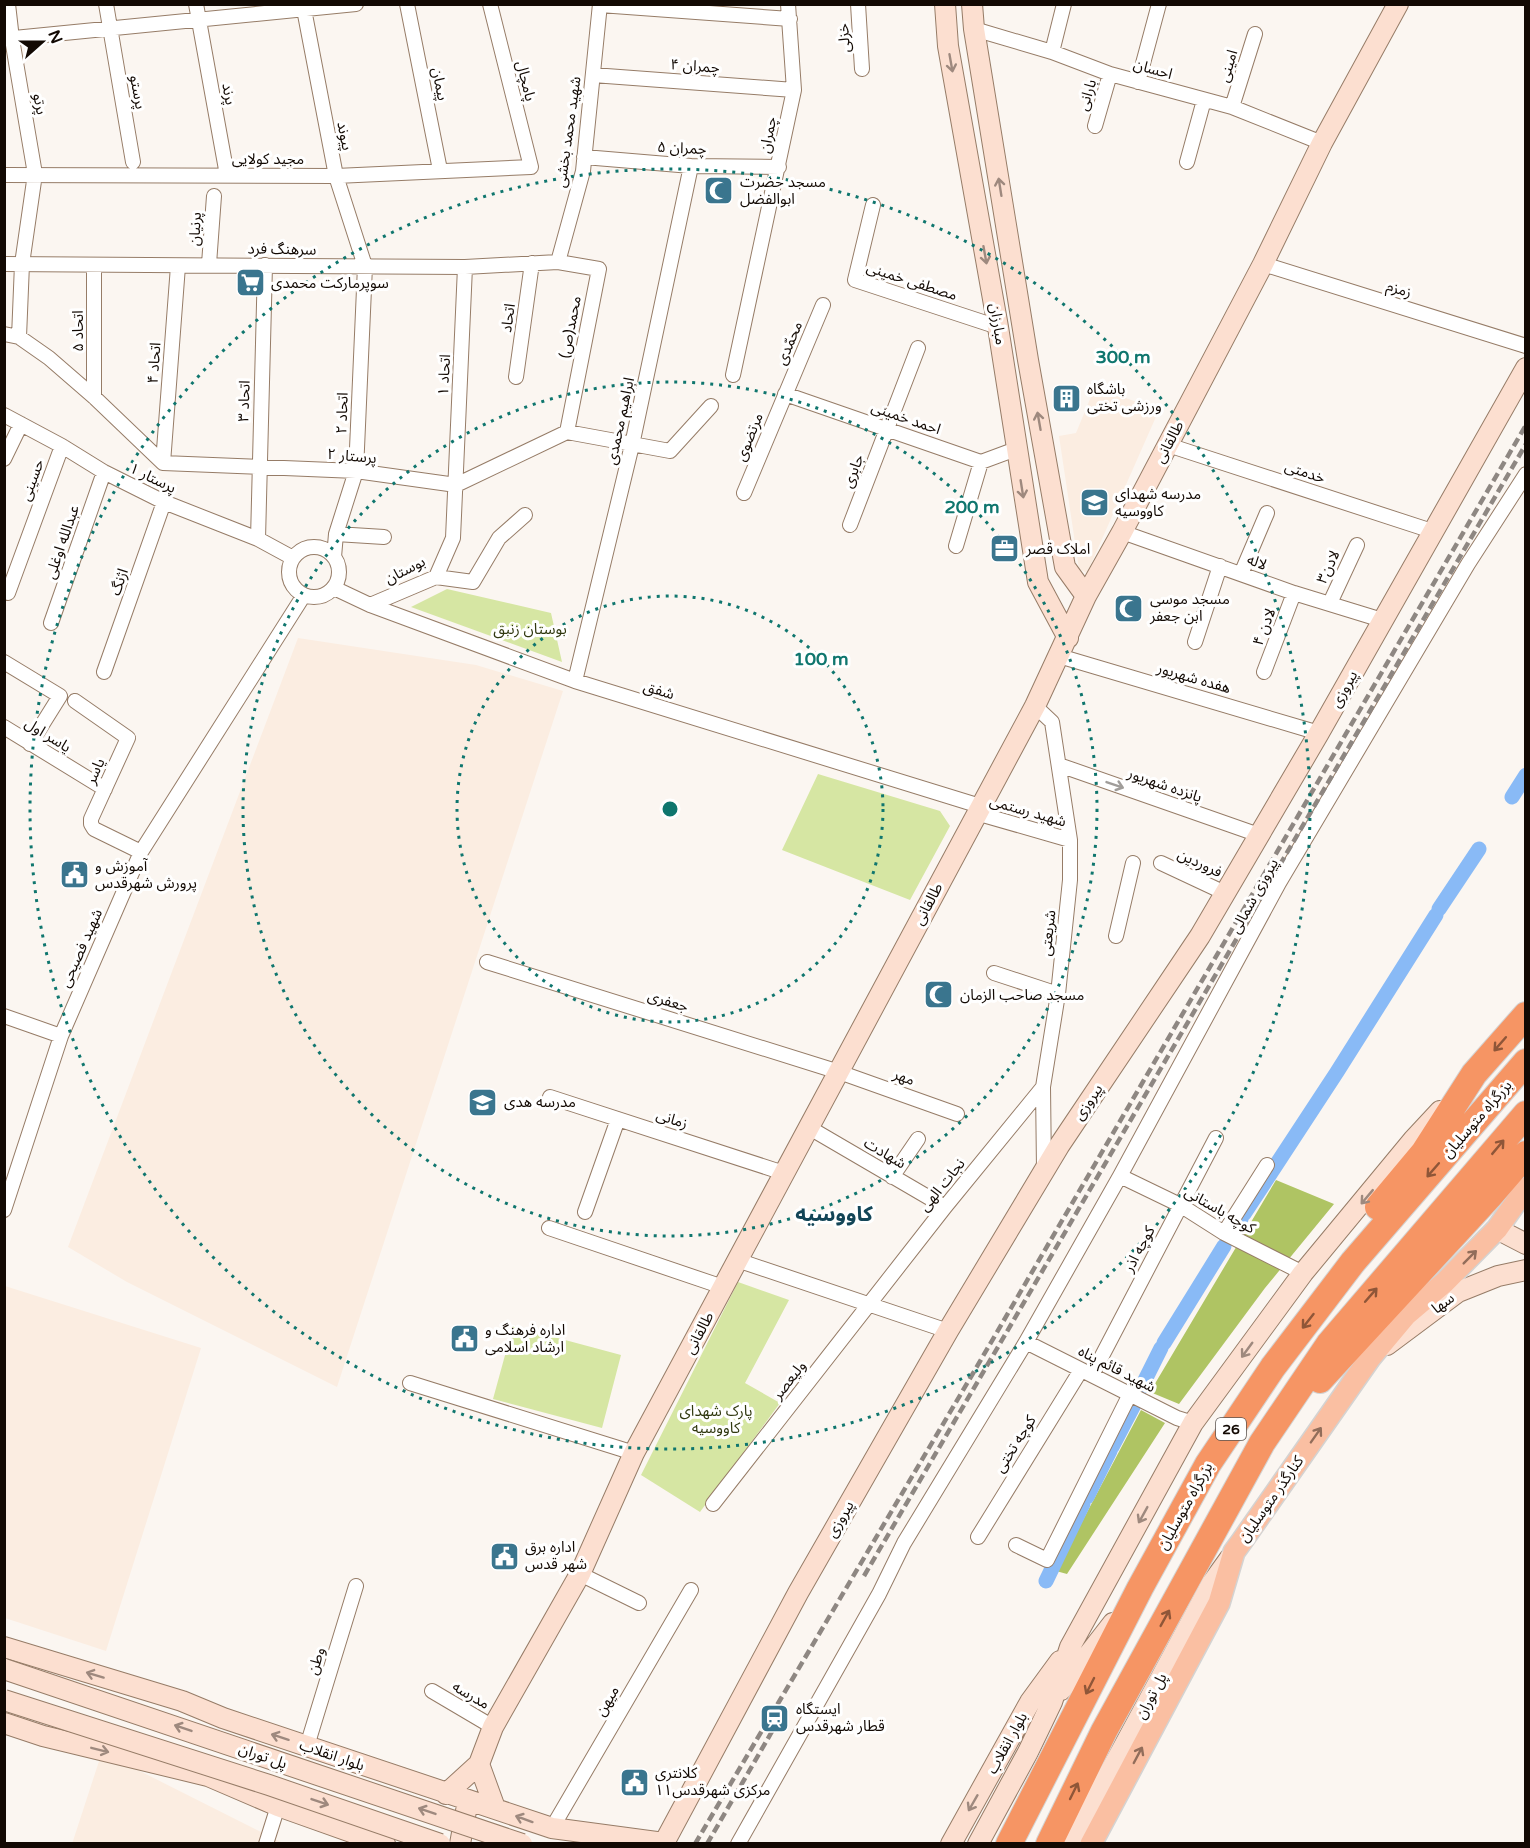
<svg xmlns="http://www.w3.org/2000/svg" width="1530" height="1848" viewBox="0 0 1530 1848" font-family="'Varela Round','Noto Sans Arabic',sans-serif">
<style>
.built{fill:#fbede1}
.green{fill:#d6e6a3}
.forest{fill:#afc463}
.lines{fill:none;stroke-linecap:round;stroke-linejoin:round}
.canal{stroke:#89baf6;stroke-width:15}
.street-casing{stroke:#967c67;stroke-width:16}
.secondary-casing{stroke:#967c67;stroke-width:22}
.primary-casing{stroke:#d4d3d2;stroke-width:24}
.highway-casing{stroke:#d4d3d2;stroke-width:28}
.street{stroke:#fff;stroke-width:14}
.secondary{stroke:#fcdfd0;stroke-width:20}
.primary{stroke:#fabfa2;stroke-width:21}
.highway{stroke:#f69564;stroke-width:26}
.rail{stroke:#8e8782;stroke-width:4.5;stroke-dasharray:9 4.5;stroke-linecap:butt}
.secondary-bridge-casing{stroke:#967c67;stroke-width:22;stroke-linecap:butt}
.secondary-bridge{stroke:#fcdfd0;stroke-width:20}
.oneway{stroke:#9e897e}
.oneway2{stroke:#a09d9a}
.oneway3{stroke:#8f5638}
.oneway4{stroke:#926d5a}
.ring{fill:none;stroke:#0f766e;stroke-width:3;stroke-dasharray:3 6}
.labels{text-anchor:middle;stroke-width:6;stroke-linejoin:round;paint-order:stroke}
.shield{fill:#fff;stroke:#59534f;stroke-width:1.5}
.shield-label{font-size:14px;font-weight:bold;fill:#120903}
.street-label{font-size:15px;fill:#120903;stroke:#fff}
.poi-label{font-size:15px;fill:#120903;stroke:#fff;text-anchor:start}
.park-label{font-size:15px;fill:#313910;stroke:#fff}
.district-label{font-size:21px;font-weight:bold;fill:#134557;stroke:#fff}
.centre{fill:#0f766e;stroke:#fff;stroke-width:3}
.ring-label{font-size:18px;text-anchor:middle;font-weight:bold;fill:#0f766e;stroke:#fff;stroke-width:6;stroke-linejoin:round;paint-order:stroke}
</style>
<rect width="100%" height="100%" fill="#fbf6f1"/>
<path class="built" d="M1095,387L1159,410L1087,573L1079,569L1059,436L1076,433Z
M298,638L476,665L563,691L337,1387L127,1282L68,1247Z
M5,1286L201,1348L106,1651L5,1618Z
M102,1752L283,1843L72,1844Z"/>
<path class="green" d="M447,589L551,613L562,662L411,607Z
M818,774L940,811L950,826L910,900L782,850Z
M738,1282L789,1300L745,1383L780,1403L700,1512L641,1475Z
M513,1326L621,1355L602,1428L493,1399Z"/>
<path class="forest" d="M1276,1180L1334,1204L1265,1288L1179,1404L1150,1392Z
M1141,1410L1165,1423L1067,1574L1056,1571Z"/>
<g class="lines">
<path class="canal" d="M1512,797L1526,775
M1439,909L1479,849
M1244,1214L1337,1072L1436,915
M1233,1234L1241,1219
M1164,1343L1224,1246
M1141,1388L1161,1348
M1112,1447L1135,1403
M1087,1497L1110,1451
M1046,1581L1083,1504"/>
<defs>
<path id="street" d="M8,4L12,39L35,174L22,264L19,337
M106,4L133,162
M196,4L227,175
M303,4L336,176L365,266L356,471L336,534L334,557
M407,4L440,170
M858,4L862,69
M600,5L790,19
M974,29L1052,52L1110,74L1232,107L1322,143
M4,39L356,4
M1052,52L1064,4
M593,75L794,90
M1138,82L1159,4
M1232,107L1255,34
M1095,126L1110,74
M584,157L691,166L779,167
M1187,162L1204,100
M4,175L336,176L531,167L490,4
M873,205L855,280L998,327
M558,262L583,171L600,4
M4,264L465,267L558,262L599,269L567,432
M209,264L214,196
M1263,264L1526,346
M94,265V397
M4,334L19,337L49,358L94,397L163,463L356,471L456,485L567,432L670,451L711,406
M733,375L794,90L788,4
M516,377L532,263
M785,394L981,462L1016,449
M4,415L62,446L104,472L164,502L258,539L293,558
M1168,445L1432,531
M4,459L21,424
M163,463L178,266
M744,493L823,305
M850,525L918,348
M1122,532L1294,593L1382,620
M336,534L384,537
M258,539L265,265
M956,546L981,462
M289 572a25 25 0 1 1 50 0a25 25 0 1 1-50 0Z
M1241,574L1267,513
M436,577L473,582L499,538L525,515
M334,588L370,605L575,681L980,806
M8,593L62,446
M1330,603L1357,545
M370,605L436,577L453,538L465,267
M51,623L104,472
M1195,642L1220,566
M1059,656L1319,733
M4,662L60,696L30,744
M104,672L164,502
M1264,672L1294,593
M575,681L632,445L691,166
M75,701L128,738L91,819V824L94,829L141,852
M1035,706L1052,722L1070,840V880L1058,994L1043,1087L1044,1170
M4,727L105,789
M1059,765L1259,835
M976,813L1070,840
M1161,863L1225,893
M1116,936L1133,863
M487,962L839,1072L957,1114
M994,973L1058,994
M4,1016L61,1036
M550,1097L784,1173
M808,1127L945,1207
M1120,1176L1180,1205L1224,1233L1303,1273
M892,1177L918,1139
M4,1210L61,1036L141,852L304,595
M585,1212L618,1119
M549,1228L723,1287
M1224,1233L1267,1165
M737,1260L948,1331
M1026,1342L1177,1418L1193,1423
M1092,1375L1216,1138
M410,1383L634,1453
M713,1504L945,1207L1043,1087
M978,1537L1081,1370
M1016,1545L1047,1560L1130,1394
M580,1574L639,1603
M432,1691L493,1727
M307,1746L356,1586
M552,1828L691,1590
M266,1844L278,1806
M738,1844L879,1594L904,1543L1026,1342L1120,1176L1279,883L1468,564L1526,474"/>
<path id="secondary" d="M945,4L948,46L998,327L1038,582L1068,638
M972,4L974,29L1028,360L1065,567L1086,596
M1497,1229L1526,1244
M1387,1345L1458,1292L1498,1276L1526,1270
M4,1647L182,1701L223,1718L552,1828L664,1843L798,1593L948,1331L1059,1146L1200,936L1319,733L1526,368
M1061,1690L1113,1623
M4,1723L43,1736L208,1776L278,1806L385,1844
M479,1764L495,1808
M446,1794L479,1764L493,1727L580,1574L634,1453L1035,706L1086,596L1122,532L1263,264L1322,143L1398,4
M460,1844L468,1800
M951,1844L1030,1702L1060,1661
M978,1844L1028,1752L1052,1702L1070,1647L1193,1423L1303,1273L1413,1140L1440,1111
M1071,1844L1212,1583L1230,1558"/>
<path id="primary" d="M1091,1844L1219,1603L1234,1552L1242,1541L1370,1358L1406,1315L1445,1282L1497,1229L1526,1188"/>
<path id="highway" d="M1378,1207L1424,1152L1474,1074L1526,1015
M1320,1380L1489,1197L1526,1154
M1009,1844L1140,1588L1208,1464L1273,1367L1353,1262L1526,1062
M1049,1844L1104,1731L1262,1443L1329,1344L1526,1114"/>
</defs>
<use href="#street" class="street-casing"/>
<use href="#secondary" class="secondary-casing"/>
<use href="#primary" class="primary-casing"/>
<use href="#highway" class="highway-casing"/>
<use href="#street" class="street"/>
<use href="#secondary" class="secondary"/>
<use href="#primary" class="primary"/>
<use href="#highway" class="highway"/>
<path class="rail" d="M864,1576L1526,444
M695,1844L972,1375L1526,425
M707,1844L774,1728"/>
<defs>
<path id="secondary-bridge" d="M4,1669L522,1844
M4,1700L269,1785L440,1844"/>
</defs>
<use href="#secondary-bridge" class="secondary-bridge-casing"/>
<use href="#secondary-bridge" class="secondary-bridge"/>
</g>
<defs><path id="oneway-shaft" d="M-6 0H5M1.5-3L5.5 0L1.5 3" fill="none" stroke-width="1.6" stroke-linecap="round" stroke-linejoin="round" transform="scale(1.5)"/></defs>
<g class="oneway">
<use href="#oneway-shaft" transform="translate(951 63) rotate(80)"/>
<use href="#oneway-shaft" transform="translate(1000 187) rotate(-99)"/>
<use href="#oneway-shaft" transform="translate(985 255) rotate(80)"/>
<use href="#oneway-shaft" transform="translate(1039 421) rotate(-100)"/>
<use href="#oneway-shaft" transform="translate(1022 489) rotate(81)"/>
<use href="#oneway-shaft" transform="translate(1367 1197) rotate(130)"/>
<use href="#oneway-shaft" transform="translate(1247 1350) rotate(126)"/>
<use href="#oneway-shaft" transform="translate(1143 1515) rotate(119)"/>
<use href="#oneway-shaft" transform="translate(95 1675) rotate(-163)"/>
<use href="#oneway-shaft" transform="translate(183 1728) rotate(-161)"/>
<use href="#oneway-shaft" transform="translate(280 1737) rotate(-162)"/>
<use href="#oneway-shaft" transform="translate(100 1750) rotate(14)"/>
<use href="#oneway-shaft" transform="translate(320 1802) rotate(19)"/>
<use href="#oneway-shaft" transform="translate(973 1803) rotate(120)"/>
<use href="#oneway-shaft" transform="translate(427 1811) rotate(-161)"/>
<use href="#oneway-shaft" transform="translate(524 1819) rotate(-160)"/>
</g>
<use class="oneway2" href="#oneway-shaft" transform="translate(1115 785) rotate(19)"/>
<g class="oneway3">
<use href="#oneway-shaft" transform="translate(1500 1044) rotate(131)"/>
<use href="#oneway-shaft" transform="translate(1498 1147) rotate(-50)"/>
<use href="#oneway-shaft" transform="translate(1433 1170) rotate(131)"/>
<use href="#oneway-shaft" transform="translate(1371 1295) rotate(-49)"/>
<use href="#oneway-shaft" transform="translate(1308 1321) rotate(128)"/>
<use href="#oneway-shaft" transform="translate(1165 1618) rotate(-61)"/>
<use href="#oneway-shaft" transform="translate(1090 1686) rotate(117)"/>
<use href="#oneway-shaft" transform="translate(1074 1791) rotate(-64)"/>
</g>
<g class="oneway4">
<use href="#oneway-shaft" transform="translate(1470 1257) rotate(-45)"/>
<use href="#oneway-shaft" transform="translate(1316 1435) rotate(-55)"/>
<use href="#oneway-shaft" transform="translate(1138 1755) rotate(-62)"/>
</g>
<g class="ring">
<circle cx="670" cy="809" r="213"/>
<circle cx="670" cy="809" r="427"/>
<circle cx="670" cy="809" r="640"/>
</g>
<defs>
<symbol id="mosque-square" viewBox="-11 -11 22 22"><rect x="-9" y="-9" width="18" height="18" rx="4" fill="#3a758e" stroke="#fff"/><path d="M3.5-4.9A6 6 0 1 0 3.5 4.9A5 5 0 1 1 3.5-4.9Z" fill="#fff"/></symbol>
<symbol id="supermarket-square" viewBox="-11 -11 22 22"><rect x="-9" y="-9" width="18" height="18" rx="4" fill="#3a758e" stroke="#fff"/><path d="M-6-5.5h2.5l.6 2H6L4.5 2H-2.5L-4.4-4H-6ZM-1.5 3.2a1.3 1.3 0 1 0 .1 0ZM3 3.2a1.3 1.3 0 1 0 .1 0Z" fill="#fff"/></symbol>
<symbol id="building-square" viewBox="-11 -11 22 22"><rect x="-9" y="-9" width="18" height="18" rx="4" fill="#3a758e" stroke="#fff"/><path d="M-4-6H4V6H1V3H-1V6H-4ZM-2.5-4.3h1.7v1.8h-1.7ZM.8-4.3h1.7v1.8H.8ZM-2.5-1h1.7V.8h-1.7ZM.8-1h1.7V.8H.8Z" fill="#fff"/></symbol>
<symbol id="school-square" viewBox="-11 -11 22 22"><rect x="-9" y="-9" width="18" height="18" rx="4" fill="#3a758e" stroke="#fff"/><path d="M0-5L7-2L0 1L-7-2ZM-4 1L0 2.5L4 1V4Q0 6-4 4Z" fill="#fff"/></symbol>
<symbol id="office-square" viewBox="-11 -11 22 22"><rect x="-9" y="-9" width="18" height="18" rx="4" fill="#3a758e" stroke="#fff"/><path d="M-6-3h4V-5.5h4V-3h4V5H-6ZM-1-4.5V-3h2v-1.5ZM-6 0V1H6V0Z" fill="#fff"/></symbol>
<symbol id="civic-square" viewBox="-11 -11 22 22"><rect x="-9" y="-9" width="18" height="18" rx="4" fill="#3a758e" stroke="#fff"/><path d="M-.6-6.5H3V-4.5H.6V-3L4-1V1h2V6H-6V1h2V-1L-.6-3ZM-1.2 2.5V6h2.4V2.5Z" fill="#fff"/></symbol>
<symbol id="station-square" viewBox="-11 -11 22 22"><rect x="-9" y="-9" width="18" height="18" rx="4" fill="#3a758e" stroke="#fff"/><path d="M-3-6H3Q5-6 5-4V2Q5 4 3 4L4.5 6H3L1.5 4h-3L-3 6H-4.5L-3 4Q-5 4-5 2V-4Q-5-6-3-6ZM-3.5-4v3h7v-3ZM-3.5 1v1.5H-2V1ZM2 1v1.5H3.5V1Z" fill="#fff"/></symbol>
</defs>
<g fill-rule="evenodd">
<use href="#mosque-square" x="702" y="174" width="33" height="33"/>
<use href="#supermarket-square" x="234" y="266" width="33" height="33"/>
<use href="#building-square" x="1050" y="382" width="33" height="33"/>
<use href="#school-square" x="1078" y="486" width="33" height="33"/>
<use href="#office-square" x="988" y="532" width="33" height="33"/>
<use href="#mosque-square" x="1112" y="592" width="33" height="33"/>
<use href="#civic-square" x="58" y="858" width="33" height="33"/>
<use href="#mosque-square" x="922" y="978" width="33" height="33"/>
<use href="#school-square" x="466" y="1086" width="33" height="33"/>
<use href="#civic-square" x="448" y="1322" width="33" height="33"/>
<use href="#civic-square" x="488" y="1540" width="33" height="33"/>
<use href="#station-square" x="758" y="1702" width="33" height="33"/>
<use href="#civic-square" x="618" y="1766" width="33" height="33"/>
</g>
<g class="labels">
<rect class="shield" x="1216" y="1418" width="30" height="22" rx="4.5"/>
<g class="shield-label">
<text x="1231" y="1434">26</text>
</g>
<g class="street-label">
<text transform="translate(844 38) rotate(-94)" y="5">خزلی</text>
<text transform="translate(695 66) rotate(4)" y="5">چمران ۴</text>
<text transform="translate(1228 66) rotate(-73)" y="5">امینی</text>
<text transform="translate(1153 69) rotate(16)" y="5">احسان</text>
<text transform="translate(526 81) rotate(76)" y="5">پامچال</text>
<text transform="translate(440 84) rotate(79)" y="5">پیمان</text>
<text transform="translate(138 92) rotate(80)" y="5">پرستو</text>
<text transform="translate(229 94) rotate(80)" y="5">پرند</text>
<text transform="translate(1087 95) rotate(-73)" y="5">بارانی</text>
<text transform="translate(40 104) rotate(80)" y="5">پرتو</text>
<text transform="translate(568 132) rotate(-82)" y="5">شهید محمد بخشی</text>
<text transform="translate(768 135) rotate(-79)" y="5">چمران</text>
<text transform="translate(345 136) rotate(79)" y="5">پیوند</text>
<text transform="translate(682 148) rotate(3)" y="5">چمران ۵</text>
<text x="268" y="164">مجید کولایی</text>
<text transform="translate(195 229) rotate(-87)" y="5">پرنیان</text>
<text transform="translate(282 249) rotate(1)" y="5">سرهنگ فرد</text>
<text transform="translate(912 281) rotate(18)" y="5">مصطفی خمینی</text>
<text transform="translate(1399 289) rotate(17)" y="5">زمزم</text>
<text transform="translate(508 318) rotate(-82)" y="5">اتحاد</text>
<text transform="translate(998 324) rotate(81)" y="5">مبارزان</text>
<text transform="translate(570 327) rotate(-79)" y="5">محمد(ص)</text>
<text transform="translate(78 331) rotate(-90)" y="5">اتحاد ۵</text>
<text transform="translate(789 343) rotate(-67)" y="5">محمّدی</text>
<text transform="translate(154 363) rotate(-86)" y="5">اتحاد ۴</text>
<text transform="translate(444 375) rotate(-87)" y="5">اتحاد ۱</text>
<text transform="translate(244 401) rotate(-88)" y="5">اتحاد ۳</text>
<text transform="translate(342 413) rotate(-88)" y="5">اتحاد ۲</text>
<text transform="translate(906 418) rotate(19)" y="5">احمد خمینی</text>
<text transform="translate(620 421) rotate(-78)" y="5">ابراهیم محمدی</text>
<text transform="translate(749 437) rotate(-68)" y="5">مرتضوی</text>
<text transform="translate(1169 442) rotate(-62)" y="5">طالقانی</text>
<text transform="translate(352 456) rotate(5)" y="5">پرستار ۲</text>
<text transform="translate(853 471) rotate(-69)" y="5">جابری</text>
<text transform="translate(1305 472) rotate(18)" y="5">خدمتی</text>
<text transform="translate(153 478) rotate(26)" y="5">پرستار ۱</text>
<text transform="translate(32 480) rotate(-70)" y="5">حسینی</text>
<text transform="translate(62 542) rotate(-71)" y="5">عبدالله اوغلی</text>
<text transform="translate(1257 562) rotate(20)" y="5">لاله</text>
<text transform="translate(1328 567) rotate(-65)" y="5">لادن۳</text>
<text transform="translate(405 570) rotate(-27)" y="5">بوستان</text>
<text transform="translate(119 582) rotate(-71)" y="5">اژنگ</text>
<text transform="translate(1264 627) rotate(-69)" y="5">لادن ۴</text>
<text transform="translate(1194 678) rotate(16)" y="5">هفده شهریور</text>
<text transform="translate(1344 689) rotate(-61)" y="5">پیروزی</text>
<text transform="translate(659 690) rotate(17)" y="5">شفق</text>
<text transform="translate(48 735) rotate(32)" y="5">یاسر اول</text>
<text transform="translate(95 771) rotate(-66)" y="5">یاسر</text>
<text transform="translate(1165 785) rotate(19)" y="5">پانزده شهریور</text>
<text transform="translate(1028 811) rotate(16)" y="5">شهید رستمی</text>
<text transform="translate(1200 863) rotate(25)" y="5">فروردین</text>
<text transform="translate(1254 896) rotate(-61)" y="5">پیروزی شمالی</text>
<text transform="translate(928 904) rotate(-62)" y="5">طالقانی</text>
<text transform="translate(1048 933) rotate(-84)" y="5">شریعتی</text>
<text transform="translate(81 948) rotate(-66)" y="5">شهید فصیحی</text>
<text transform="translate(668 1001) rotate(17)" y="5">جعفری</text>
<text transform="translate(904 1077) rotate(20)" y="5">مهر</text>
<text transform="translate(1088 1102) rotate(-56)" y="5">پیروزی</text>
<text transform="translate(672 1119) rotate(18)" y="5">زمانی</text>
<text transform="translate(1477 1119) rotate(-49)" y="5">بزرگراه متوسلیان</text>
<text transform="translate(885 1153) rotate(31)" y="5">شهادت</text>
<text transform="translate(942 1185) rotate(-51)" y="5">نجات الهی</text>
<text transform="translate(1220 1210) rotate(30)" y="5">کوچه باستانی</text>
<text transform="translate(1139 1249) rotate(-62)" y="5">کوچه اذر</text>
<text transform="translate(1443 1303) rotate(-37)" y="5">سها</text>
<text transform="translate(699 1333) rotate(-62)" y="5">طالقانی</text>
<text transform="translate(1117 1369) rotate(27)" y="5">شهید قائم پناه</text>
<text transform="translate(789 1380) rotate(-52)" y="5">ولیعصر</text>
<text transform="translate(1015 1444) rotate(-58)" y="5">کوچه تختی</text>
<text transform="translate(1271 1499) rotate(-55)" y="5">کنارگذر متوسلیان</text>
<text transform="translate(1185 1506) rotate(-61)" y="5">بزرگراه متوسلیان</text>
<text transform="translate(840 1519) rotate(-60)" y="5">پیروزی</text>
<text transform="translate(316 1661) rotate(-73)" y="5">وطن</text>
<text transform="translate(471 1695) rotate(30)" y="5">مدرسه</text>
<text transform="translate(1151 1696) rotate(-62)" y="5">پل توران</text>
<text transform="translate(607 1701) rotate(-60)" y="5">میهن</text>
<text transform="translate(1007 1743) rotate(-61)" y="5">بلوار انقلاب</text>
<text transform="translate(332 1755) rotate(19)" y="5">بلوار انقلاب</text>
<text transform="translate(263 1756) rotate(19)" y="5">پل توران</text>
</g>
<g class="poi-label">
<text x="740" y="187">مسجد حضرت<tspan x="740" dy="17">ابوالفضل</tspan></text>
<text x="271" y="288">سوپرمارکت محمدی</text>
<text x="1087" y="394">باشگاه<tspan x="1087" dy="17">ورزشی تختی</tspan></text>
<text x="1115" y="499">مدرسه شهدای<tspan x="1115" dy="17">کاووسیه</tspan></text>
<text x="1026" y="554">املاک قصر</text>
<text x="1150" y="604">مسجد موسی<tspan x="1150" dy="17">ابن جعفر</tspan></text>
<text x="95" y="871">آموزش و<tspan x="95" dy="17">پرورش شهرقدس</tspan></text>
<text x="960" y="1000">مسجد صاحب الزمان</text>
<text x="504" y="1107">مدرسه هدی</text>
<text x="485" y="1335">اداره فرهنگ و<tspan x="485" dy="17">ارشاد اسلامی</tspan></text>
<text x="525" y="1552">اداره برق<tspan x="525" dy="17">شهر قدس</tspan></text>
<text x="796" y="1714">ایستگاه<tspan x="796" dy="17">قطار شهرقدس</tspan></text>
<text x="655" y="1778">کلانتری<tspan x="655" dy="17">۱۱مرکزی شهرقدس</tspan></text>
</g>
<g class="park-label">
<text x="530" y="634">بوستان زنبق</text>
<text x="716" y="1416">پارک شهدای<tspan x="716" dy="17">کاووسیه</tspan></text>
</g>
<g class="district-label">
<text x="834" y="1221">کاووسیه</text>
</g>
</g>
<circle cx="670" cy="809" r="9" class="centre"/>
<g class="ring-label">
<text x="1123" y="363">300 m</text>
<text x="972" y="513">200 m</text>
<text x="821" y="665">100 m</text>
</g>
<rect width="1530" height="1848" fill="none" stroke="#120903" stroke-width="12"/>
<g transform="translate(42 42) rotate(69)" stroke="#ffffff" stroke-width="4.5" paint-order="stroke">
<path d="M0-4.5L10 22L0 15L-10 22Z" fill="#120903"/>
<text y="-9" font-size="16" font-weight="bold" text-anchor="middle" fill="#120903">N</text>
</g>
</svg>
